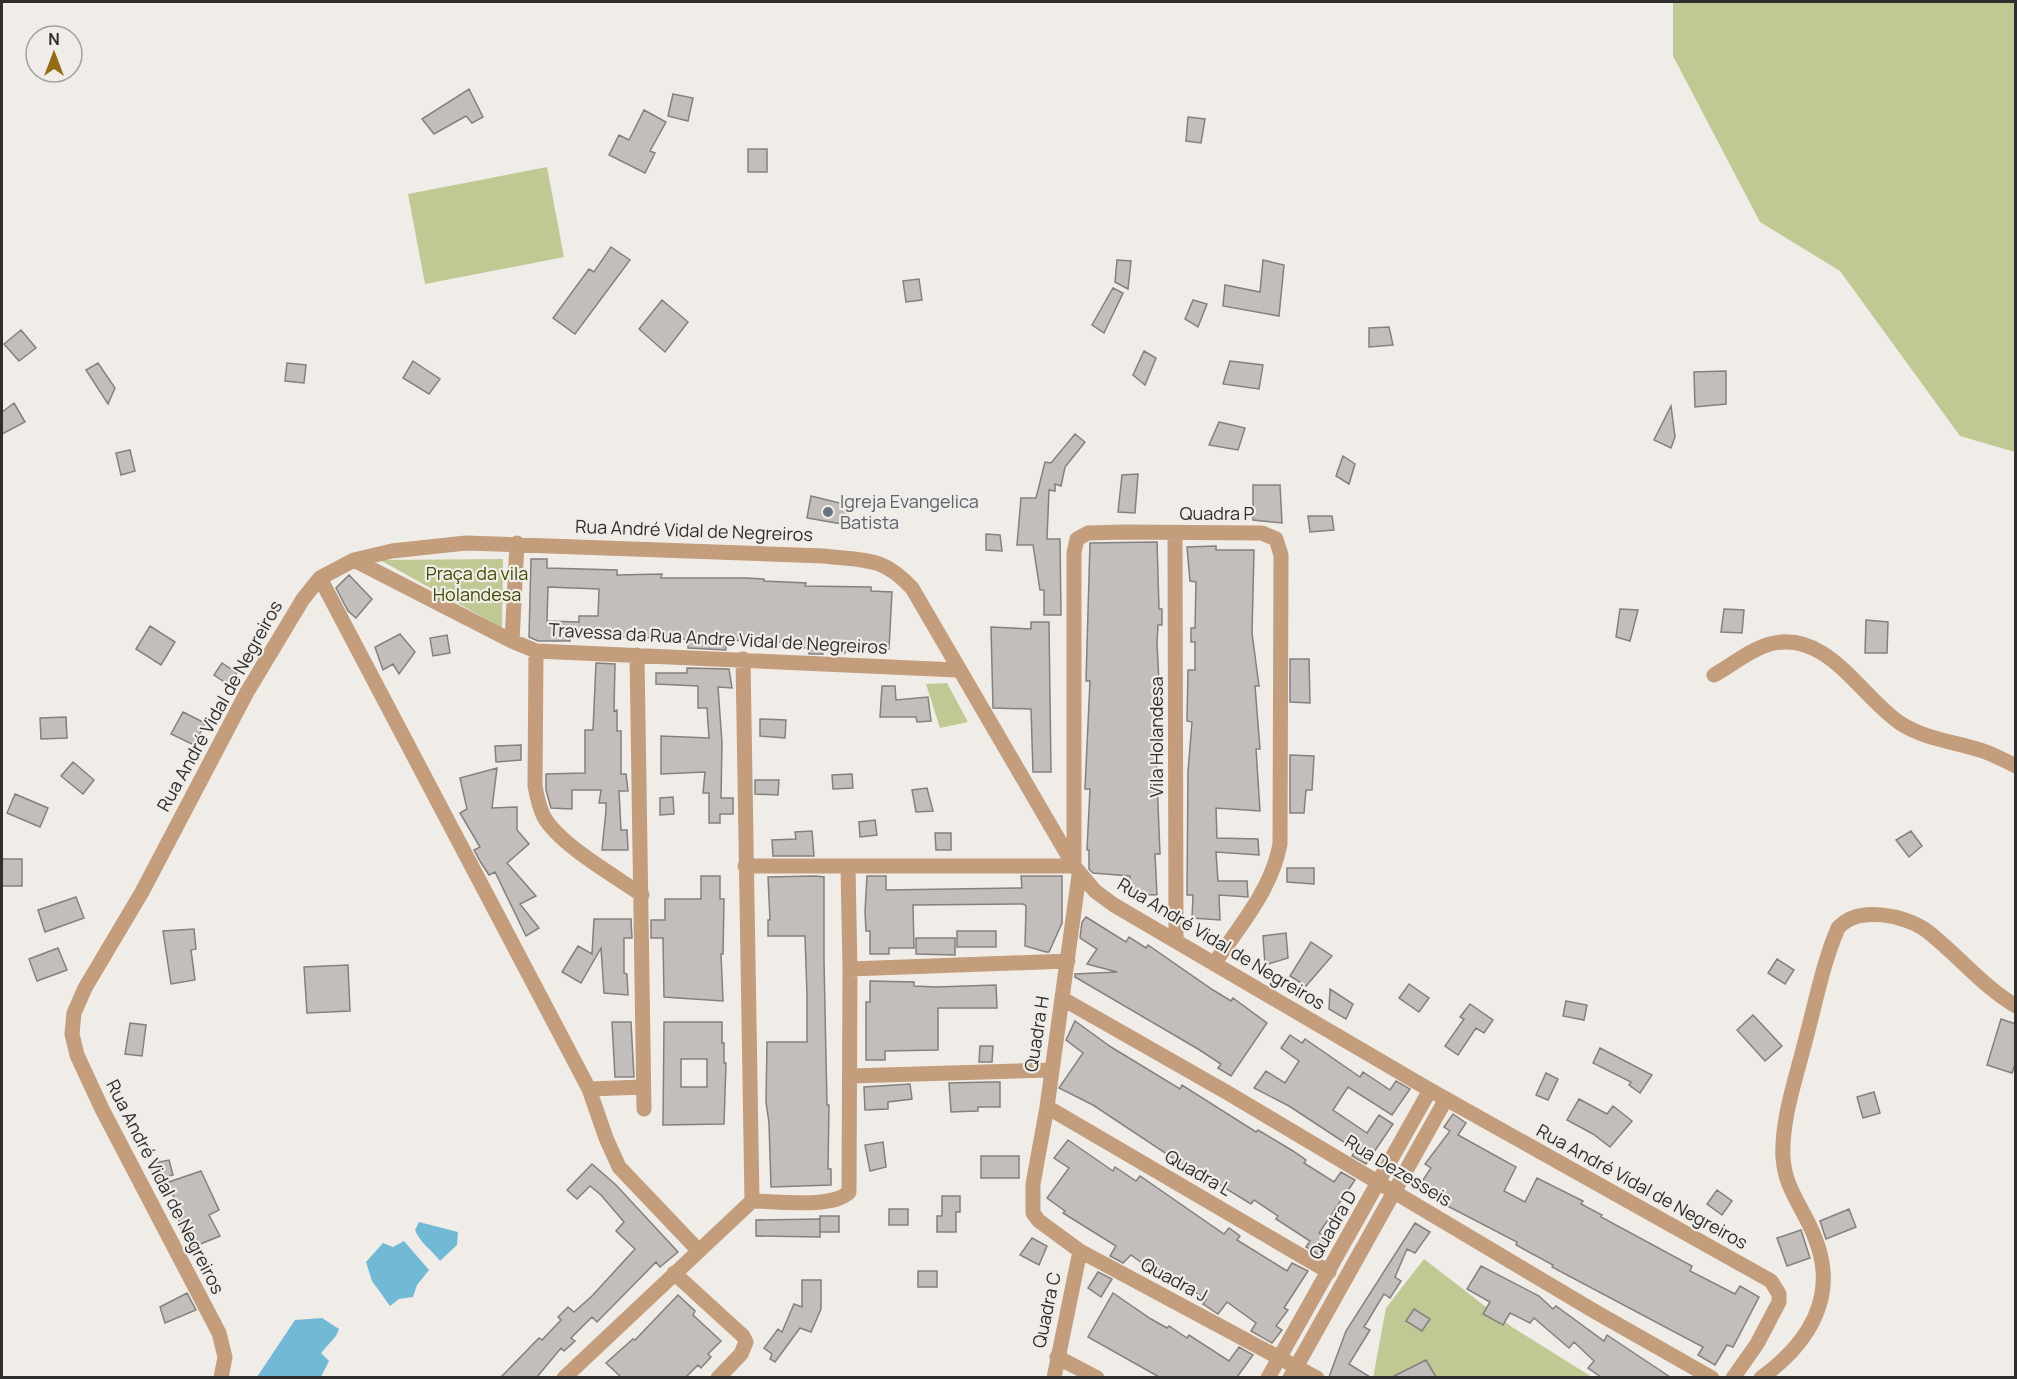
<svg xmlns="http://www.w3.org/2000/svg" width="2017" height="1379" viewBox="0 0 2017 1379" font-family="Manrope,sans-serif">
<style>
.green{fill:#c0c993}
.water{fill:#71b9d4}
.building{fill:#c3bebb;stroke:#84807d;stroke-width:1.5;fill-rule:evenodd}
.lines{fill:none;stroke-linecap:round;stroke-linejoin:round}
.minor{stroke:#c39d7c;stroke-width:15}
.tertiary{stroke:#c39d7c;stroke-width:15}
.worship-dot{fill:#6b7280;stroke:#f0ede8;stroke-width:2}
.labels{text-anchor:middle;stroke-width:4.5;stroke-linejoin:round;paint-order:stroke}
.worship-label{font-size:18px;fill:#5b616d;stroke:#f0ede8;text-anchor:start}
.street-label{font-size:18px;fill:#2f2e2c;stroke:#f0ede8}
.park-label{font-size:18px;fill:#434a00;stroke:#f0ede8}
</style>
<rect width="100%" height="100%" fill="#f0ede8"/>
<path class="green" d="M1673,2H2015V452L1960,436L1840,271L1760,222L1673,56Z
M547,167L564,257L425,284L408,194Z
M503,559L502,628L380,560Z
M947,683L968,722L940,728L926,684Z
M1424,1259L1512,1327L1592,1377L1373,1378L1386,1308Z"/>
<path class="water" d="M419,1222L458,1232L457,1245L440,1261C432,1250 419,1242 415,1230Z
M404,1241L429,1270L417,1285L413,1297L399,1299L390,1306L372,1281L366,1262L383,1243L393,1247Z
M322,1318L339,1329L336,1336L321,1353L329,1361L321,1377H257L295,1320Z"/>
<path class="building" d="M469,89L483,117L472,123L466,116L434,134L422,119Z
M673,94L693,98L688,121L668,116Z
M644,110L666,122L650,151L655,153L645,173L609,155L619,135L629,140Z
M1188,117L1205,119L1201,143L1186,141Z
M748,149H767V172H748Z
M611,247L630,260L575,334L553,318L589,269L594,272Z
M1117,260L1131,261L1128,289L1115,282Z
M1263,260L1284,265L1279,316L1223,306L1225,285L1260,292Z
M919,279L922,300L906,302L903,281Z
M1113,288L1123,293L1104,333L1092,325Z
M662,300L688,322L665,352L639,329Z
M1193,300L1207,304L1198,327L1185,319Z
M1389,327L1393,345L1369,347V328Z
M21,330L36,348L19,361L4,344Z
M1144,351L1156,358L1145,385L1133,375Z
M413,361L440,379L429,394L403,378Z
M1230,361L1263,365L1259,389L1223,384Z
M98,363L115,388L108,404L86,370Z
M287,363L306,365L304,383L285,381Z
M1726,371V404L1695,407L1694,372Z
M14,403L25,422L2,434V412Z
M1671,406L1675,437L1671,448L1654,440Z
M1219,422L1245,428L1238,450L1209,445Z
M1075,434L1085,442L1065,467L1061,486L1055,484V491L1049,490L1047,539H1060L1061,615H1044V590H1040L1033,545H1017L1021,498H1036L1045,462L1051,463Z
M130,450L135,471L121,475L116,453Z
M1343,456L1355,464L1349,484L1336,476Z
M1138,474L1135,513L1118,512L1122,475Z
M1253,485H1280L1282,523L1253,520Z
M811,496L848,505V525L807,518Z
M1308,516H1332L1334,530L1310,532Z
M986,534L1000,535L1002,551L986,550Z
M1157,542L1159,609H1162V625H1158L1157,643L1159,682L1153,681L1160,854H1155L1157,895L1129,894L1130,876L1093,873L1089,869V850H1087L1090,789H1085L1090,681H1086L1090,543Z
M1216,546V550H1254L1252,633L1259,686H1255L1260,749H1256L1260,811L1216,808L1217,838L1258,839L1259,855L1216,852L1218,881H1247L1248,897L1219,895L1220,920L1192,918L1193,895H1187L1188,772L1192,722L1187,721L1188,670H1195V642H1191V628H1195L1196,582L1190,581L1187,547Z
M531,559H547V568L617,570V575L662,574L661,578H745L764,579V581L806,583L805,586L871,587V591L892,592L889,649L845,648V653L823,651V654H809V648L787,647V642L725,640L726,650L688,648V642L684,639L570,635V641H538L529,637ZM548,587L599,589L598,616H579V622L547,621Z
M349,575L372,599L356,618L348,611L336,588Z
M1620,609L1638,610L1630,641L1616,637Z
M1724,609L1744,610L1742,633L1721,632Z
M1866,620L1888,622L1887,653H1865Z
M1031,622H1049L1051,772H1033L1031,709L993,708L991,627L1031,629Z
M150,626L175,642L161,665L136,649Z
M400,634L415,652L399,674L393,664L383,670L375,647Z
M447,635L450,653L433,656L430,638Z
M1290,659H1309L1310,703L1290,702Z
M222,663L237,673L229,685L214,675Z
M596,663L615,664L614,711L617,710V731H621V774H626L628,791H619L621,830H627L628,850H602L606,811V803H599L601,790H572V809L551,808L546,790V774L585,773V730H593Z
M687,668L729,669L732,688L718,687L722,743L721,798H733V814H720V823H709V793H703L705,772L661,774V736L709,738L707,708H698V686L656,684V673H687Z
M882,686H895L896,700L928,697L931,721L917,722L916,717H880Z
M183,712L205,723L194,745L171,734Z
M66,717L67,738L41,739L40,718Z
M760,719L786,720L785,738L760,736Z
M521,745V760L496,762L495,746Z
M1290,755L1314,756L1312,790H1306L1304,813H1290Z
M73,762L94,780L83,794L61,776Z
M497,768L492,808L517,807V830L529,844L507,863L536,896L520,904L539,928L526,936L495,872L489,875L480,861L474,850L480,847L460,813L467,809L460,778Z
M852,774L853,788L833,789L832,775Z
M755,780H779L778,795L755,794Z
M927,788L933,811L916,812L912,790Z
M15,794L48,808L40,827L7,813Z
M673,797L674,814L660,815V798Z
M875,820L877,835L860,837L859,822Z
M812,831L814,856H773L772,840L796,839L795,832Z
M1911,831L1922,846L1909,857L1896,840Z
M935,833H951V850H936Z
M2,859H22V886H2Z
M1287,868H1314V884L1287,882Z
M701,876H720V899H724L723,954H721L723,1001L664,997L663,938H651V920H665V899H701Z
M815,876L824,877V961L827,1105H829L828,1169H831V1185L771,1187L769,1123L766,1102L767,1042H807V996L805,936H768V920H770L768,877Z
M867,876H886V890L1022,888L1021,876H1062V923L1049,952H1046L1025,946L1026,906L1023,904L913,905L914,948H889V954H870V931H866L865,912Z
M76,897L84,918L45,932L38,910Z
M1086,917L1126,942L1129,937L1146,948L1148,945L1213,990L1231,1001L1233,998L1267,1023L1231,1076L1218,1068L1221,1064L1198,1049L1075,977V974L1117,972L1087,964L1097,949L1080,938L1082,922Z
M594,919H631L632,938H624V973L627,974L628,995L604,993L601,948L581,983L562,972L578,946L592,954Z
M194,929L196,949L191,950L195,980L171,984L163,931Z
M957,931H996V947H957Z
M1286,933L1288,958L1265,965L1263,936Z
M916,938H955V955L916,954Z
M1311,942L1332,956L1306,986L1290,976Z
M58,948L67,970L37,981L29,959Z
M1777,959L1794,970L1785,984L1768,973Z
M348,965L350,1011L307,1013L304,967Z
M870,981L914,982V986L936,987L996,985L997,1008H938V1050L885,1051V1060H866V1002H870Z
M1409,984L1429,998L1419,1012L1399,998Z
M1330,989L1353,1004L1346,1019L1329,1009Z
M1566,1001L1587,1005L1584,1020L1563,1016Z
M1470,1004L1493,1020L1484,1033L1476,1028L1458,1055L1445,1046L1464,1019L1460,1017Z
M1753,1015L1782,1046L1765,1061L1737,1030Z
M2001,1019L2016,1024V1062L2012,1073L1987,1065Z
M1075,1021L1111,1047L1180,1089L1182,1085L1256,1132L1258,1130L1293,1151L1306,1160L1304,1163L1334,1182L1341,1172L1355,1180L1319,1233L1329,1239L1319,1255L1306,1247L1310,1241L1276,1219L1278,1216L1254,1200L1251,1204L1199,1172L1197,1174L1093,1105L1059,1088L1083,1053L1066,1040Z
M612,1022H631L634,1077H615Z
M664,1022H722V1043H724V1063H726L724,1124L663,1125ZM681,1059H707V1087H681Z
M130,1023L146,1025L142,1056L125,1054Z
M1290,1035L1302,1043L1305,1039L1360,1077L1363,1072L1390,1090L1396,1081L1410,1089L1392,1115L1348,1087L1333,1110L1367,1133L1379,1115L1393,1124L1366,1164L1352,1156L1356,1150L1289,1106L1254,1088L1266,1071L1285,1083L1299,1061L1281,1048Z
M980,1046H993L992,1062H979Z
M1600,1048L1652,1075L1640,1093L1629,1085L1631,1082L1593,1063Z
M1546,1073L1558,1079L1548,1100L1536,1095Z
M991,1082H1000V1107H978V1111L951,1112L949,1083Z
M910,1084L912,1099L888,1102V1109L865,1110L864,1087Z
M1874,1092L1880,1113L1863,1118L1857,1097Z
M1579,1099L1607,1114L1613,1106L1632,1121L1610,1147L1593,1134L1567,1120Z
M1453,1114L1466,1123L1458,1135L1516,1167L1504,1191L1525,1202L1537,1178L1583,1201L1581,1204L1602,1215L1601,1217L1692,1266L1690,1271L1735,1294L1740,1286L1759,1297L1733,1347L1727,1345L1715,1365L1698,1355L1703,1347L1552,1267L1553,1265L1516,1245L1517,1242L1438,1201L1419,1186L1431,1168L1425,1164L1450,1131L1444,1127Z
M1068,1140L1113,1171L1115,1167L1136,1181L1140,1176L1224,1234L1229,1228L1240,1236L1237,1240L1287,1271L1292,1263L1308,1271L1284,1308L1288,1310L1276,1326L1282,1330L1272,1343L1251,1331L1256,1323L1227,1302L1218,1314L1203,1304L1206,1300L1167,1272L1165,1274L1148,1263L1146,1266L1131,1255L1123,1263L1110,1256L1116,1246L1063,1213L1065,1211L1047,1198L1069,1168L1054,1158Z
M883,1142L886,1167L870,1171L865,1145Z
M981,1156H1019V1178H981Z
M169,1160L173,1175L155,1180L149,1164Z
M592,1164L616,1185L678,1252L660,1267L656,1262L597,1322L592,1317L571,1338L575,1341L564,1351L561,1348L537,1377H501L539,1338L542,1340L561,1320L558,1317L568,1307L574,1312L592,1296L635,1249L616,1231L624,1222L601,1195L590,1186L577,1199L567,1190Z
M201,1171L219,1210L209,1215L220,1236L193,1247L181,1228L175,1208L179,1206L166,1183Z
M1717,1190L1732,1201L1722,1215L1707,1204Z
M942,1196H960V1212H956V1232H937V1216H942Z
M889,1209H908V1225H889Z
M1849,1209L1856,1227L1826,1239L1820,1221Z
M820,1216H839V1232H820Z
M820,1219V1237L756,1236V1220Z
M1415,1223L1430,1232L1415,1253L1407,1249L1395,1277L1401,1281L1390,1298L1384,1294L1364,1327L1370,1330L1349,1364L1370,1377H1329L1346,1331Z
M1801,1230L1810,1258L1787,1266L1777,1238Z
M1032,1238L1047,1246L1039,1265L1020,1255Z
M1481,1266L1539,1296L1553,1309L1556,1306L1604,1341L1607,1335L1670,1377H1601L1588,1368L1594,1361L1574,1342L1569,1348L1534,1318L1530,1323L1510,1313L1503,1325L1483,1314L1490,1302L1467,1289Z
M918,1271H937V1287H918Z
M1098,1272L1112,1279L1101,1297L1088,1288Z
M802,1280H821V1309L811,1332L800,1328L775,1362L770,1359L772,1354L764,1348L778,1329L782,1332L794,1304L802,1307Z
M187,1293L196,1310L165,1323L160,1307Z
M1113,1293L1151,1319L1167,1328L1169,1326L1187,1338L1189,1335L1229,1361L1239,1347L1253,1355L1237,1377H1159L1088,1337Z
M678,1295L695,1311L693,1315L721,1341L708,1354L711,1357L701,1368L698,1365L686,1377H621L606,1363L633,1339L635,1340Z
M1414,1309L1430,1319L1422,1331L1406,1321Z
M1426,1360L1436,1377H1392Z"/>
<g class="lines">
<path class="minor" d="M1175,533L1176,940
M354,560L512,641L536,651L957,670
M320,578L589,1089L643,1087
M512,641L517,543
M536,651L535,786C537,797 539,807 544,817C560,845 615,876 642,895
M637,655L644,1109
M743,659L752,1201
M1714,675C1732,665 1751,649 1770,644C1827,629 1860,696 1900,723C1926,740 1958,742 1986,752C1996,756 2006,761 2016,766
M745,866H1074V553L1077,539L1088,533L1123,532L1262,533L1276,539L1281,555L1280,844C1272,889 1239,927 1214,964
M1079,875L1047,1107L1033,1184V1213L1039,1221L1080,1251L1317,1378
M850,969L1068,961
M1063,999L1228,1093L1594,1311L1712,1378
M850,1076L1050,1070
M589,1089L606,1138L619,1167L699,1251
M1047,1107L1329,1272
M674,1273L743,1336L746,1342L741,1354L718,1378
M1057,1357L1097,1378
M221,1378L225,1357L219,1333L102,1109L77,1055L72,1034L74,1013L85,988L142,892L247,692L303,599L320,578L354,560L392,551L466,543L824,556C866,561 882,556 912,588L1074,866L1095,891L1114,905L1430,1090L1771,1281L1779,1294V1302L1757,1344L1733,1378
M564,1378L752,1201C775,1201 833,1209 849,1192L850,969L848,868
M1054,1378L1080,1251
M1761,1378C1808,1344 1839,1297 1815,1238C1805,1210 1785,1190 1783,1158C1781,1119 1797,1075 1806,1038C1816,1001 1823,963 1838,928C1858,905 1905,915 1927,931C1958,955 1982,986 2016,1006"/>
<path class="tertiary" d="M1268,1378L1430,1090
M1290,1378L1446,1099"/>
</g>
<circle class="worship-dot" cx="828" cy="512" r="6"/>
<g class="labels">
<g class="worship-label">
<text x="840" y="508">Igreja Evangelica<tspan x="840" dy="21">Batista</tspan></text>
</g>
<g class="street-label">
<text x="1217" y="520">Quadra P</text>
<text transform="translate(694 531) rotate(2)" y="6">Rua André Vidal de Negreiros</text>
<text transform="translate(718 639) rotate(3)" y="6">Travessa da Rua Andre Vidal de Negreiros</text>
<text transform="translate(220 706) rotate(-61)" y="6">Rua André Vidal de Negreiros</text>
<text transform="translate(1157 737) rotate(-90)" y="6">Vila Holandesa</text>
<text transform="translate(1221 944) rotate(31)" y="6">Rua André Vidal de Negreiros</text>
<text transform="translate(1037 1034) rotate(-81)" y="6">Quadra H</text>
<text transform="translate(1398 1171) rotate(31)" y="6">Rua Dezesseis</text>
<text transform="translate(1198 1173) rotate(30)" y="6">Quadra L</text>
<text transform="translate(165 1187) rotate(63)" y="6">Rua André Vidal de Negreiros</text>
<text transform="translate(1642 1187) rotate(29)" y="6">Rua André Vidal de Negreiros</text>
<text transform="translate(1333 1225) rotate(-60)" y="6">Quadra D</text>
<text transform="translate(1174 1280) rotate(28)" y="6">Quadra J</text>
<text transform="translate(1047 1310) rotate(-78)" y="6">Quadra C</text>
</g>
<g class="park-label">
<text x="477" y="580">Praça da vila<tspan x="477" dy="21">Holandesa</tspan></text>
</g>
</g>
<rect width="2017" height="1379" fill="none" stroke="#2f2e2c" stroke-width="6"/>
<g transform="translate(54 54)"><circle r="28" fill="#f0ede8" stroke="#a3a19d" stroke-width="1.5"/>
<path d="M0-4.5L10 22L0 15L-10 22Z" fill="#946b16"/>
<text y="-9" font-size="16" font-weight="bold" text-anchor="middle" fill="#2f2e2c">N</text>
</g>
</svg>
